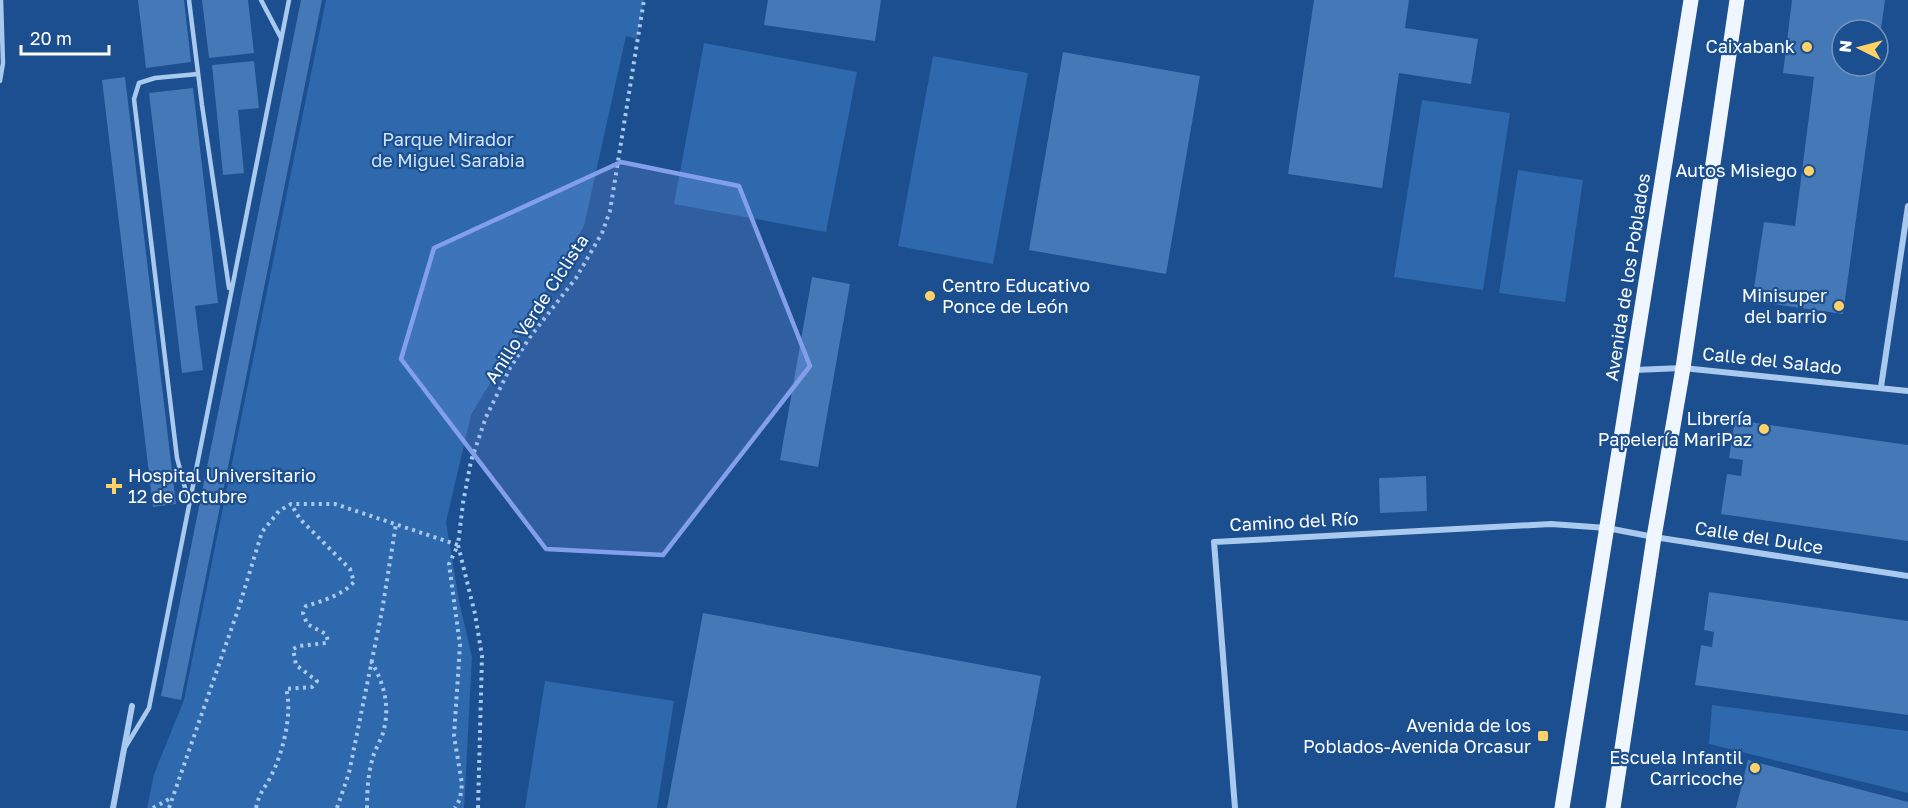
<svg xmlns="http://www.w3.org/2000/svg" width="1908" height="808" viewBox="0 0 1908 808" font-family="'Golos Text',sans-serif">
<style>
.green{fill:#2e69ad}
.building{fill:#4478b7}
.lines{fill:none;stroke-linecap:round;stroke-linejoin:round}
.path{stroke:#a9c9ee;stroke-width:4;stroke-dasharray:3 4.5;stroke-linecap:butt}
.service{stroke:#a9c9ee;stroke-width:4.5}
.minor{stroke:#a9c9ee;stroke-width:6}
.primary{stroke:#f0f6ff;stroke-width:15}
.marked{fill:#839eea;fill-opacity:0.2;stroke:#839eea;stroke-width:4.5;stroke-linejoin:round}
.poi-dot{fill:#ffd166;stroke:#1b4f8f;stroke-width:2}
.labels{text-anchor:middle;stroke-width:4.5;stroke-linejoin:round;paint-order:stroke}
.poi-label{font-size:18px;fill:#fff;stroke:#1b4f8f;text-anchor:end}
.park-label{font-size:18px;fill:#cfe3fa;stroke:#1b4f8f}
.street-label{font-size:18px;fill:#fff;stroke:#1b4f8f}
</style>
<rect width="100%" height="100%" fill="#1b4f8f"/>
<path class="green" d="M326,0H644L637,39L626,36L584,226L471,415L446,522L459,601L472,657L464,808H147L154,774L184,700Z
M704,43L857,72L826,232L674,204Z
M933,56L1028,73L993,264L898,246Z
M1422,100L1510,113L1483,290L1394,277Z
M1518,170L1583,180L1565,302L1499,293Z
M545,681L674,701L657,808H525Z
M1712,705L1908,731V793L1709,744Z"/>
<path class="building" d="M138,0H184L191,62L146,68Z
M202,0H248L254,53L209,58Z
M301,0H322L181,700L161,696Z
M768,0H881L875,41L764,25Z
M1314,0H1409L1405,28L1478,39L1471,84L1399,73L1382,188L1288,174Z
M1792,0H1885L1879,43L1878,30H1842V66H1877L1843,314L1752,301L1764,222L1795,226L1814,77L1783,73Z
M1063,52L1200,76L1166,274L1029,250Z
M254,61L259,108L238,110L244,173L223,175L212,65Z
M125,77L176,504L153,507L102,80Z
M193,88L218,303L195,306L203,370L182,373L149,93Z
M812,277L850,284L818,467L780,460Z
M1735,420L1908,445V541L1721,514L1727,474L1741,476L1743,460L1729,458Z
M1426,476L1427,511L1380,513L1379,478Z
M1709,592L1908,621V715L1695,685L1701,645L1712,647L1714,632L1704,630Z
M703,613L1041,676L1016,808H667Z
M1748,760L1908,802V808H1736Z"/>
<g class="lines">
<path class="path" d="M153,808L171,798
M169,808L239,607L262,532L279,511L291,504H335L458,545L449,564L460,645L454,736L462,784L460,799L455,808
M256,808C260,790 265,789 272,774C283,752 293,712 286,689L312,687L317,681L296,665L293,649L299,646L326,643L328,641L326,634L307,624L303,613L306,606C323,601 342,595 354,582L350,569L300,519L291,504
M337,808L349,773L382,611L396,524
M367,808C367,792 368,773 373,757C375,750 379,743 382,736C391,709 385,685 371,661
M478,808L482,656L475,614L458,545L463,503L471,461L486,417L510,368L530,337L576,278L602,233L610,211L644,0"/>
<path class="service" d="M189,0L202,105L229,288
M261,0L281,38
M0,81L3,63L1,0
M188,499L177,458L134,99L139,83L155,78L198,74
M126,746L149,708L289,0"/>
<path class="minor" d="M1634,370L1683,368L1908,391
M1881,387L1908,206
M113,808L132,706
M1235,808L1214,542L1551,524L1607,528L1654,537L1908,576"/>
<path class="primary" d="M1562,808L1691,0
M1613,808L1654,537L1683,368L1737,0"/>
</g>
<path class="marked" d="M621,162L739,186L810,366L663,555L546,549L401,359L434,248Z"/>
<g class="poi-dot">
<circle cx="1807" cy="47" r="6"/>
<circle cx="1809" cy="171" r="6"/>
<circle cx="930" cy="296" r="6"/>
<circle cx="1839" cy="306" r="6"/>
<circle cx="1764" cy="429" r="6"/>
<path d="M111 477h6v6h6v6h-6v6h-6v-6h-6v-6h6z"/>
<rect x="1537" y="730" width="12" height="12" rx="3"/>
<circle cx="1755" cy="768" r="6"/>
</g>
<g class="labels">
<g class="poi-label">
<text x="1795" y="53">Caixabank</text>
<text x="1797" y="177">Autos Misiego</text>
<text x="942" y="292" text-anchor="start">Centro Educativo<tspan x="942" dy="21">Ponce de León</tspan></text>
<text x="1827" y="302">Minisuper<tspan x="1827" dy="21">del barrio</tspan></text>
<text x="1752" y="425">Librería<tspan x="1752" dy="21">Papelería MariPaz</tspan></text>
<text x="128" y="482" text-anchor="start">Hospital Universitario<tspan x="128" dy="21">12 de Octubre</tspan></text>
<text x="1531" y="732">Avenida de los<tspan x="1531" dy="21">Poblados-Avenida Orcasur</tspan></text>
<text x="1743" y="764">Escuela Infantil<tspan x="1743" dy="21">Carricoche</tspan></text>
</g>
<g class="park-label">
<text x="448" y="146">Parque Mirador<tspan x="448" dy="21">de Miguel Sarabia</tspan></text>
</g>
<g class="street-label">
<text transform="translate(1628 277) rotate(-81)" y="6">Avenida de los Poblados</text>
<text transform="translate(537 309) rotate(-57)" y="6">Anillo Verde Ciclista</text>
<text transform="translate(1772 361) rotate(6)" y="6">Calle del Salado</text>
<text transform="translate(1294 522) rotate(-3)" y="6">Camino del Río</text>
<text transform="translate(1759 538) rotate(9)" y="6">Calle del Dulce</text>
</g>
</g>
<g transform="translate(1860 48) rotate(276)"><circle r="28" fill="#1b4f8f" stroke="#7695bc" stroke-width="1.5"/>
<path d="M0-4.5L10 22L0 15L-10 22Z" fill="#ffd166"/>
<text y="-9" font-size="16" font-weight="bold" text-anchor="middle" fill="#ffffff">N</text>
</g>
<path d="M21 45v9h88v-9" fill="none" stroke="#ffffff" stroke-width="3"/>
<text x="30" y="45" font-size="18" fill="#ffffff" stroke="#1b4f8f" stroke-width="4.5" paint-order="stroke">20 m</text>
</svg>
